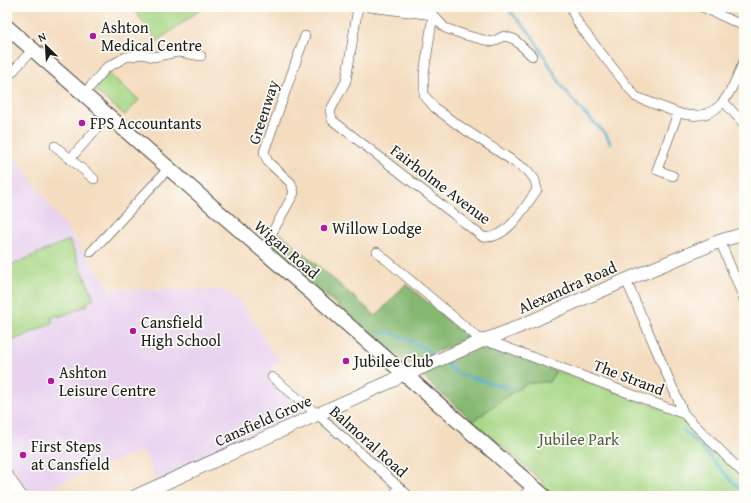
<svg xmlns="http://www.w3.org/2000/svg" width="751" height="503" viewBox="0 0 751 503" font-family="'Gentium Book Plus',serif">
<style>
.built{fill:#e8d2ef}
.green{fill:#a7d785;stroke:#627a50}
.forest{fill:#85b872;stroke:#506a47}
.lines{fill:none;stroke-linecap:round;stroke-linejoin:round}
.stream{stroke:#4fabcd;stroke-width:2.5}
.street-casing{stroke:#3c3934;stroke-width:10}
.secondary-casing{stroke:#3c3934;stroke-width:14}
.primary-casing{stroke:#3c3934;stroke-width:16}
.street{stroke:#fff;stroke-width:9}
.secondary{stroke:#fff;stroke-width:13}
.primary{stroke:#fff;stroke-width:14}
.poi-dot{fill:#b5179e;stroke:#fdfcf7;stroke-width:1.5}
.labels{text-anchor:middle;stroke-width:3.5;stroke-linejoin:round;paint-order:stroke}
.poi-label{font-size:16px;fill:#1c1c1c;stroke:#fdfcf7;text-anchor:start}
.street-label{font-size:16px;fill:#1c1c1c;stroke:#fdfcf7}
.park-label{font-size:16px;fill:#4d5d41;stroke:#fdfcf7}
</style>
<rect width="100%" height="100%" fill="#fdfcf7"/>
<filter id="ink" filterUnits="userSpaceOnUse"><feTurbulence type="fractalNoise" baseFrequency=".025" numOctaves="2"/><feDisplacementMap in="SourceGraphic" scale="8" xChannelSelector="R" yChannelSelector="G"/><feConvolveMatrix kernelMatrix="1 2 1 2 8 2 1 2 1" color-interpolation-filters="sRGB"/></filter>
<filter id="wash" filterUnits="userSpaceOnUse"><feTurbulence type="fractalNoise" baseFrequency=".012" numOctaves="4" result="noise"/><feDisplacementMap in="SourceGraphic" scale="16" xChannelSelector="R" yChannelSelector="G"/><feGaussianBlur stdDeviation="0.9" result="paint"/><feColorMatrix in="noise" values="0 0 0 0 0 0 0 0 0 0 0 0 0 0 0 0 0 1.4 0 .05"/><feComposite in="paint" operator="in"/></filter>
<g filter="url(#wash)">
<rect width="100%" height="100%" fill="#f4ddbf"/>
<path class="built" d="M7,146L111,289L221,290L240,301L279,361L265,377L307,413L157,482L143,450L31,495L7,458Z"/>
<path class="green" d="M132,7H204L157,41Z
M108,73L139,100L125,115L94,90Z
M69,240L94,299L87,302L88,305L59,317L58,315L51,318L53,323L7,343V267Z
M556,371L686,417L744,478V496H531L543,482L473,421L513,392L528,383L549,382Z"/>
<path class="forest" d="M280,233L376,316L406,284L470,338L408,364L271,250Z
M487,346L556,371L549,382L528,383L513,392L473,421L418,373Z"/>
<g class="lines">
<path class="stream" d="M506,7L531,34L563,88L583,112L606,134L610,143
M380,332C401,333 416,343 433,354
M445,362L456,373L511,389
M683,430C705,450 723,473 744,493"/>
</g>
</g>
<g filter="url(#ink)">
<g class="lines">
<defs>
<path id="street" d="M358,7L346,81L330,111L332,120L483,237C507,241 525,206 537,190L535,180L528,171L455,123L435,108L424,95V74L433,15L369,7
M572,7L573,13L579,25L636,97L678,113C721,125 730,92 744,61
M702,7L744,26
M433,15L445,28L465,35L492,42L504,36L514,39L532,56
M7,78L32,50
M84,94L106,68L126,57L142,54L153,57L178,52L201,56
M724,102L744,124
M55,146L94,179
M70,159L108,116
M673,176L657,170L678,113
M720,241L744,299
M262,251L294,193L291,183L268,162L264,152L305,36
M91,252L168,169
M377,252L482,341L495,343L684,414L744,474
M626,280L684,414
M272,377L317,414L409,496
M392,496L399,488
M523,496L533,486"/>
<path id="secondary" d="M408,378L416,370L482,341L511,330L626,280L720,241L744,234
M7,477L20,496
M136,496L394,380L402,373"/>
<path id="primary" d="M7,27L544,496"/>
</defs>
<use href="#street" class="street-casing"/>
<use href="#secondary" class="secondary-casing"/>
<use href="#primary" class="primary-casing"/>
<use href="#street" class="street"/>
<use href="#secondary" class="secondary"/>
<use href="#primary" class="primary"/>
</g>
</g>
<g class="poi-dot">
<circle cx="93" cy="36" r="4"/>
<circle cx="82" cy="123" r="4"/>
<circle cx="324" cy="228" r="4"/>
<circle cx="133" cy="331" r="4"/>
<circle cx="346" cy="361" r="4"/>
<circle cx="51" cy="381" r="4"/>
<circle cx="23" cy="455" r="4"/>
</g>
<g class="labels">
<g class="poi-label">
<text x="101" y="33">Ashton<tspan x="101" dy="18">Medical Centre</tspan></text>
<text x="90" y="129">FPS Accountants</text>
<text x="332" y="234">Willow Lodge</text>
<text x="141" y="328">Cansfield<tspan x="141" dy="18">High School</tspan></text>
<text x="354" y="367">Jubilee Club</text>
<text x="59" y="378">Ashton<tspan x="59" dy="18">Leisure Centre</tspan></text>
<text x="31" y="452">First Steps<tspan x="31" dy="18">at Cansfield</tspan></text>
</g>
<g class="street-label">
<text transform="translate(263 112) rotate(-72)" y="6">Greenway</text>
<text transform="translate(441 184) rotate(37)" y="6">Fairholme Avenue</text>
<text transform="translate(287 249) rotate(41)" y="6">Wigan Road</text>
<text transform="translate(567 287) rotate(-24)" y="6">Alexandra Road</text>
<text transform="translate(629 377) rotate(21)" y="6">The Strand</text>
<text transform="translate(263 420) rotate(-24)" y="6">Cansfield Grove</text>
<text transform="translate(369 441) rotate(42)" y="6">Balmoral Road</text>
</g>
<g class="park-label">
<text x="579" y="445">Jubilee Park</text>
</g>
</g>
<rect width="751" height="503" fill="none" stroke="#fdfcf7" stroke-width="24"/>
<g transform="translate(46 46) rotate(335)" stroke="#fdfcf7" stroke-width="3" paint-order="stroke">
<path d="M0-3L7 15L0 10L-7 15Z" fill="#1c1c1c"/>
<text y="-6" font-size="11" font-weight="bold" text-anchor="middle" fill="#1c1c1c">N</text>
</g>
</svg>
